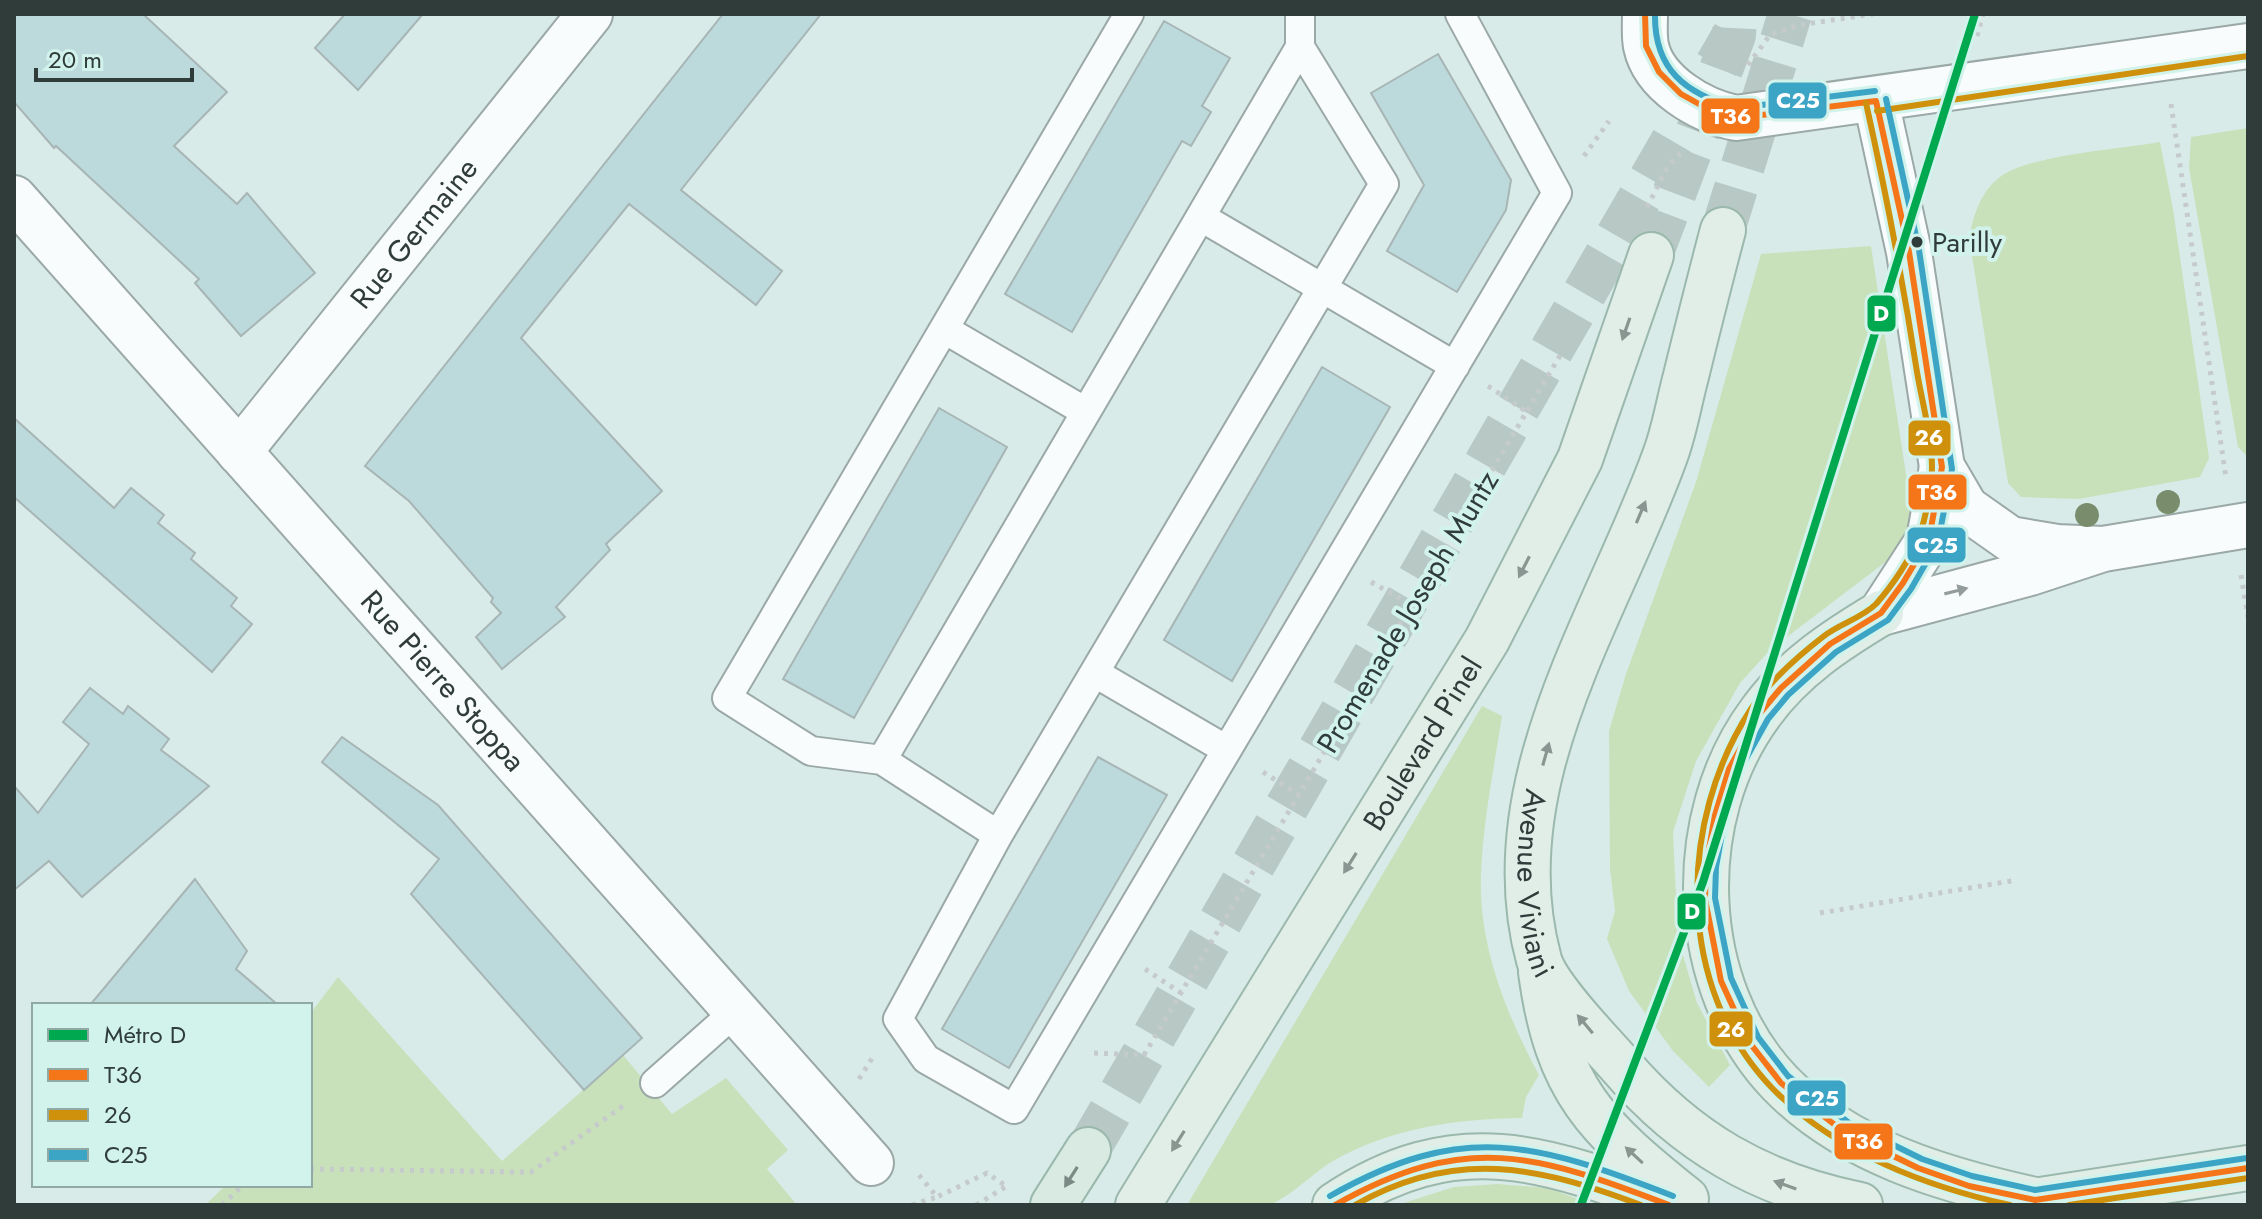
<svg xmlns="http://www.w3.org/2000/svg" width="2262" height="1219" viewBox="0 0 2262 1219" font-family="Jost,sans-serif">
<style>
.green{fill:#c8e1bb}
.building{fill:#bcd9dc;stroke:#a7b5b5;stroke-width:2}
.lines{fill:none;stroke-linecap:round;stroke-linejoin:round}
.primary-tunnel{stroke:#b7c8c5;stroke-width:44;stroke-dasharray:44 22;stroke-linecap:butt}
.trunk-tunnel{stroke:#b7c8c5;stroke-width:44;stroke-dasharray:44 22;stroke-linecap:butt}
.service-casing{stroke:#9aa8a6;stroke-width:32}
.minor-casing{stroke:#9aa8a6;stroke-width:48}
.primary-casing{stroke:#9ab8ac;stroke-width:48}
.trunk-casing{stroke:#9ab8ac;stroke-width:48}
.path{stroke:#c5cbca;stroke-width:5;stroke-dasharray:4 6;stroke-linecap:butt}
.service{stroke:#f9fcfc;stroke-width:28}
.minor{stroke:#f9fcfc;stroke-width:44}
.primary{stroke:#e1eee8;stroke-width:44}
.trunk{stroke:#d8eae1;stroke-width:44}
.bus-1-casing{stroke:#d2f2ec;stroke-width:12}
.bus-2-casing{stroke:#d2f2ec;stroke-width:12}
.bus-3-casing{stroke:#d2f2ec;stroke-width:12}
.bus-1{stroke:#f57619;stroke-width:6}
.bus-2{stroke:#cf910c;stroke-width:6}
.bus-3{stroke:#3ca5c6;stroke-width:6}
.metro-1-casing{stroke:#d2f2ec;stroke-width:14}
.metro-1{stroke:#00a950;stroke-width:8}
.tree{fill:#798c6c}
.oneway{fill:#889591}
.oneway2{fill:#949c9b}
.oneway3{fill:#7b8a85}
.bus-dot{fill:#2f3c3a;stroke:#d2f2ec;stroke-width:3}
.labels{text-anchor:middle;stroke-width:8;stroke-linejoin:round;paint-order:stroke}
.bus-label{font-size:28px;fill:#2f3c3a;stroke:#d2f2ec;text-anchor:start}
.street-label{font-size:30px;fill:#2f3c3a;stroke:#d2f2ec}
.line-badge{stroke:#d2f2ec;stroke-width:3}
.badge-label{font-size:22px;text-anchor:middle;font-weight:bold;fill:#fff}
</style>
<rect width="100%" height="100%" fill="#d9ebe8"/>
<path class="green" d="M2248,128V457L2238,447L2189,168L2191,137Z
M2160,142L2173,209L2209,458L2200,477L2079,499L2021,497L2008,483L1969,237C1974,215 1980,192 2000,177C2029,155 2121,149 2160,142Z
M1871,246L1913,520L1907,539L1896,554L1771,649L1740,683L1696,761L1673,832L1678,938L1697,1003L1730,1065L1709,1087L1673,1051L1629,991L1607,939L1615,911L1610,869L1609,731L1626,674L1696,482L1761,254Z
M1482,706L1502,716C1494,768 1483,821 1481,875C1478,944 1507,1016 1539,1075L1526,1097L1522,1118C1455,1119 1391,1128 1333,1161C1315,1171 1285,1202 1267,1205C1241,1209 1212,1205 1187,1205Z
M338,977L502,1161L623,1055L672,1114L726,1078L788,1150L767,1169L797,1205H205L226,1185H310V1014Z
M1498,1184L1548,1188L1594,1205H1397L1454,1187Z"/>
<path class="building" d="M14,14H143L227,92L174,146L237,204L247,193L315,273L241,336L195,283L199,279L56,146L54,148L14,102Z
M345,14H423L358,90L315,48Z
M723,14H821L681,190L782,271L756,305L629,204L521,338L662,491L606,544L610,550L556,607L565,617L502,669L476,637L501,613L491,602L493,598L409,501L365,466Z
M1164,21L1230,58L1202,106L1211,112L1191,146L1182,141L1072,332L1005,294Z
M1438,54L1511,180L1506,210L1457,292L1387,251L1424,185L1371,93Z
M1322,367L1390,407L1232,681L1164,640Z
M939,408L1007,447L854,718L783,679Z
M14,418L114,508L131,488L164,515L158,523L195,553L191,559L237,598L231,606L252,624L212,672L14,497Z
M90,688L123,714L128,706L169,739L161,750L209,786L82,897L49,861L14,890V786L38,813L89,744L63,722Z
M342,737L438,805L642,1038L584,1090L411,894L439,859L322,762Z
M1098,757L1167,795L1009,1068L942,1029Z
M195,879L247,951L236,969L278,1005H90Z"/>
<g class="lines">
<path class="primary-tunnel" d="M1723,230L1790,14
M1651,255L1734,35L1735,14"/>
<path class="trunk-tunnel" d="M1088,1150L1734,35"/>
<defs>
<path id="service" d="M1300,14V47L882,760L998,835L898,1019L926,1059L1014,1109L1557,193L1460,14
M1201,217L1455,366
M944,329L1086,412
M1095,673L1227,750
M882,760L811,751L727,698L1129,14
M998,835L1384,184L1300,47
M655,1083L736,1011"/>
<g id="minor">
<path d="M1645,14C1645,24 1644,36 1646,46C1654,84 1701,111 1736,118L2248,46"/>
<path d="M1876,101L1909,252L1942,467L1966,508L2010,539L2057,547L2103,549"/>
<path id="s1" d="M14,198L871,1163"/>
<path id="s2" d="M239,452L590,14"/>
<path d="M1881,613L2030,573L2103,549L2248,525"/>
<path d="M1881,613L1929,539L1942,467"/>
</g>
<g id="primary">
<path id="s3" d="M1723,230C1710,279 1698,327 1686,376C1679,402 1675,428 1666,453C1609,613 1490,781 1539,960C1547,988 1599,1041 1620,1065C1686,1142 1760,1185 1860,1205"/>
<path d="M1881,613C1836,640 1793,668 1761,712C1682,818 1688,987 1780,1083C1847,1152 1944,1180 2035,1200"/>
<path d="M1541,972C1557,1090 1596,1127 1686,1199"/>
<path id="s4" d="M1138,1205L1487,640L1580,459L1651,255"/>
<path d="M1335,1205C1455,1125 1547,1157 1669,1205"/>
<path d="M2008,1205L2248,1168"/>
</g>
<path id="trunk" d="M1053,1205L1088,1150"/>
</defs>
<use href="#service" class="service-casing"/>
<use href="#minor" class="minor-casing"/>
<use href="#primary" class="primary-casing"/>
<use href="#trunk" class="trunk-casing"/>
<path class="path" d="M1977,36L1983,14
M1748,65L1770,35L1799,25L1873,14
M2171,104L2226,478
M1584,156L1609,121
M1647,207L1668,166L1682,152
M1488,386L1527,412
M2241,575L2248,617
M1371,582L1412,605
M1263,772L1299,795
M1820,913L2017,880
M1145,969L1181,993
M1094,1053L1144,1055L1561,354
M859,1079L873,1057
M310,1169L531,1172L623,1106
M919,1175L937,1197L987,1173L1006,1186
M222,1205L243,1185
M912,1205L937,1197
M976,1205L1007,1186"/>
<use href="#service" class="service"/>
<use href="#minor" class="minor"/>
<use href="#primary" class="primary"/>
<use href="#trunk" class="trunk"/>
<defs>
<path id="bus-1" d="M1645,14L1646,46L1659,72L1681,94L1708,109L1736,118L1876,101
M1876,101L1909,252L1942,467L1929,539L1903,583L1881,613L1830,644L1781,688L1760,713L1729,769L1715,815L1706,866L1705,899L1721,981L1749,1042L1781,1083L1844,1132L1918,1168L1969,1186L2035,1200L2248,1168
M1335,1205C1466,1131 1536,1154 1669,1205"/>
<path id="bus-2" d="M1866,103C1886,193 1903,282 1917,372C1922,402 1932,437 1932,467C1932,487 1926,516 1920,534C1912,557 1892,586 1876,604C1862,618 1839,624 1824,636C1798,656 1769,682 1751,709C1677,822 1675,988 1773,1089C1835,1152 1927,1187 2010,1205
M1877,111L2248,56
M1355,1205C1455,1148 1538,1166 1641,1205
M2069,1205L2248,1178"/>
<path id="bus-3" d="M1655,14C1654,69 1685,94 1737,108L1875,91
M1886,99L1919,250L1952,469L1938,542L1911,589L1888,620L1836,652L1788,695L1768,719L1738,773L1725,817L1716,867L1715,898L1731,978L1758,1037L1788,1076L1849,1123L1922,1159L1972,1176L2035,1190L2247,1158
M1330,1196C1464,1120 1536,1143 1673,1196"/>
</defs>
<use href="#bus-1" class="bus-1-casing"/>
<use href="#bus-2" class="bus-2-casing"/>
<use href="#bus-3" class="bus-3-casing"/>
<use href="#bus-1" class="bus-1"/>
<use href="#bus-2" class="bus-2"/>
<use href="#bus-3" class="bus-3"/>
<defs>
<path id="metro-1" d="M1581,1205L1703,882L1975,14"/>
</defs>
<use href="#metro-1" class="metro-1-casing"/>
<use href="#metro-1" class="metro-1"/>
</g>
<g class="tree">
<circle cx="2168" cy="502" r="12"/>
<circle cx="2087" cy="515" r="12"/>
</g>
<defs><path id="oneway-solid" d="M-6-.8H1V-3.2L6.5 0L1 3.2V.8H-6Z" transform="scale(2)"/></defs>
<g class="oneway">
<use href="#oneway-solid" transform="translate(1626 329) rotate(109)"/>
<use href="#oneway-solid" transform="translate(1641 512) rotate(-67)"/>
<use href="#oneway-solid" transform="translate(1524 567) rotate(117)"/>
<use href="#oneway-solid" transform="translate(1546 754) rotate(-74)"/>
<use href="#oneway-solid" transform="translate(1350 863) rotate(122)"/>
<use href="#oneway-solid" transform="translate(1585 1024) rotate(-130)"/>
<use href="#oneway-solid" transform="translate(1178 1141) rotate(122)"/>
<use href="#oneway-solid" transform="translate(1634 1155) rotate(-137)"/>
<use href="#oneway-solid" transform="translate(1785 1185) rotate(-160)"/>
</g>
<use class="oneway2" href="#oneway-solid" transform="translate(1956 591) rotate(-14)"/>
<use class="oneway3" href="#oneway-solid" transform="translate(1071 1177) rotate(122)"/>
<circle class="bus-dot" cx="1917" cy="242" r="7"/>
<g class="labels">
<g class="bus-label">
<text x="1932" y="252">Parilly</text>
</g>
<g class="street-label">
<text dy="10" stroke="none"><textPath href="#s2" startOffset="280">Rue Germaine</textPath></text>
<text transform="translate(1408 612) rotate(-59)" y="10">Promenade Joseph Muntz</text>
<text dy="10" stroke="none"><textPath href="#s1" startOffset="646">Rue Pierre Stoppa</textPath></text>
<text dy="10" stroke="none"><textPath href="#s4" startOffset="542">Boulevard Pinel</textPath></text>
<text dy="10" stroke="none"><textPath href="#s3" startOffset="686">Avenue Viviani</textPath></text>
</g>
</g>
<g class="line-badge">
<rect x="1767" y="81" width="61" height="39" rx="8" fill="#3ca5c6"/>
<rect x="1700" y="97" width="61" height="38" rx="8" fill="#f57619"/>
<rect x="1866" y="294" width="31" height="39" rx="8" fill="#00a950"/>
<rect x="1907" y="419" width="45" height="38" rx="8" fill="#cf910c"/>
<rect x="1907" y="473" width="61" height="38" rx="8" fill="#f57619"/>
<rect x="1906" y="526" width="61" height="38" rx="8" fill="#3ca5c6"/>
<rect x="1676" y="892" width="31" height="39" rx="8" fill="#00a950"/>
<rect x="1708" y="1010" width="46" height="38" rx="8" fill="#cf910c"/>
<rect x="1786" y="1079" width="61" height="38" rx="8" fill="#3ca5c6"/>
<rect x="1833" y="1122" width="61" height="39" rx="8" fill="#f57619"/>
</g>
<g class="badge-label">
<text x="1798" y="108">C25</text>
<text x="1731" y="124">T36</text>
<text x="1881" y="321">D</text>
<text x="1929" y="445">26</text>
<text x="1937" y="500">T36</text>
<text x="1936" y="553">C25</text>
<text x="1692" y="919">D</text>
<text x="1731" y="1037">26</text>
<text x="1817" y="1106">C25</text>
<text x="1863" y="1149">T36</text>
</g>
<rect width="2262" height="1219" fill="none" stroke="#2f3c3a" stroke-width="32"/>
<rect x="32" y="1003" width="280" height="184" fill="#d2f2ec" stroke="#91a9a5" stroke-width="2"/>
<rect x="48" y="1029" width="40" height="12" fill="#00a950" stroke="#91a9a5" stroke-width="2"/>
<text x="104" y="1043" font-size="24" fill="#2f3c3a">Métro D</text>
<rect x="48" y="1069" width="40" height="12" fill="#f57619" stroke="#91a9a5" stroke-width="2"/>
<text x="104" y="1083" font-size="24" fill="#2f3c3a">T36</text>
<rect x="48" y="1109" width="40" height="12" fill="#cf910c" stroke="#91a9a5" stroke-width="2"/>
<text x="104" y="1123" font-size="24" fill="#2f3c3a">26</text>
<rect x="48" y="1149" width="40" height="12" fill="#3ca5c6" stroke="#91a9a5" stroke-width="2"/>
<text x="104" y="1163" font-size="24" fill="#2f3c3a">C25</text>
<path d="M36 68v12h156v-12" fill="none" stroke="#2f3c3a" stroke-width="4"/>
<text x="48" y="68" font-size="24" fill="#2f3c3a" stroke="#d2f2ec" stroke-width="6" paint-order="stroke">20 m</text>
</svg>
